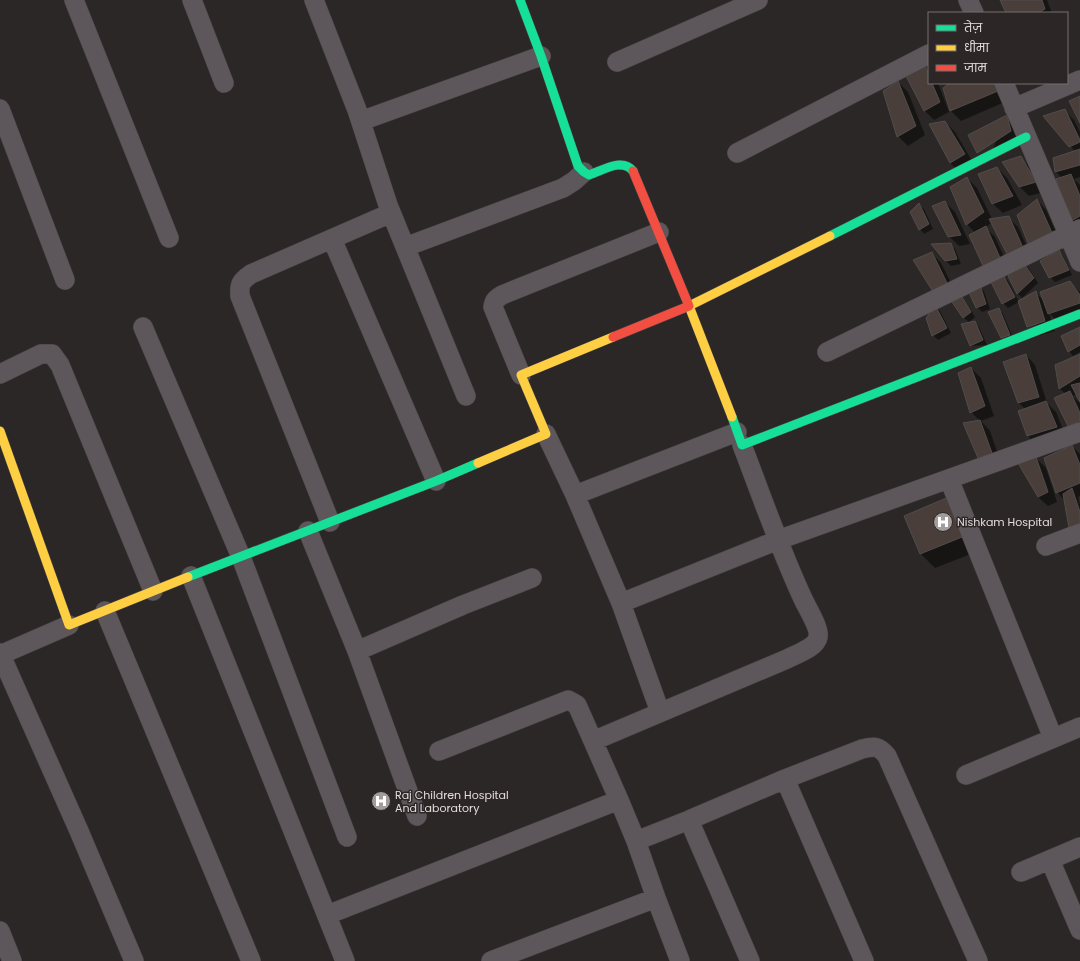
<svg xmlns="http://www.w3.org/2000/svg" width="1080" height="961" viewBox="0 0 1080 961" font-family="Poppins,'Noto Sans Devanagari',sans-serif">
<style>
.shadow{fill:#0007}
.building{fill:#493e39;stroke:#504d4c}
.lines{fill:none;stroke-linecap:round;stroke-linejoin:round}
.street-casing{stroke:#484545;stroke-width:20}
.fast-casing{stroke:#484545;stroke-width:10}
.slow-casing{stroke:#484545;stroke-width:10}
.jam-casing{stroke:#484545;stroke-width:10}
.street{stroke:#5d565a;stroke-width:19}
.fast{stroke:#16e098;stroke-width:9}
.slow{stroke:#ffcf43;stroke-width:9}
.jam{stroke:#f24e42;stroke-width:9}
.labels{text-anchor:middle;stroke-width:3;stroke-linejoin:round;paint-order:stroke}
.poi-label{font-size:11px;fill:#e2dddd;stroke:#2d2626;text-anchor:start}
</style>
<rect width="100%" height="100%" fill="#2c2727"/>
<path class="shadow" d="M1002,0H1047L1052,13H1007Z
M925,67L929,70V83H938L949,112L934,120L925,111Z
M898,82L908,92L925,135L908,146L898,136Z
M952,83H996L1007,101L961,121L951,111L944,89Z
M1064,110L1074,120L1080,132V177L1074,179L1080,185V228L1072,220L1062,178L1056,172L1076,152L1070,146Z
M1007,117L1016,126L1020,140L987,162Z
M945,122L955,132L974,164L960,172L950,163Z
M1020,157L1030,167L1044,192L1029,196L1019,186Z
M997,168L1007,178L1022,205L1003,213L993,204L980,175Z
M967,178L977,188L992,219L1008,217L1018,227L1033,260L992,223L985,227L995,237L1010,270L967,224Z
M1037,200L1046,210L1062,245L1018,215Z
M945,202L955,212L970,244L959,246L949,236Z
M919,205L924,209L933,229L924,234L920,229Z
M950,244L955,249L961,264L951,266L946,261Z
M1059,251L1063,256L1072,275L1055,282L1050,277Z
M932,253L941,263L956,293L943,299L933,289Z
M1024,265L1029,269L1038,283L1022,298L1018,294L1009,276Z
M1003,276L1008,281L1019,302L1008,308L1003,303L993,282Z
M1070,283L1080,292V315L1059,323L1049,313L1055,331L1038,336L1035,292L1045,302Z
M979,287L984,291L990,309L982,312L977,307Z
M961,296L965,301L975,317L969,322L964,318L953,303Z
M935,307L940,311L951,333L938,340L933,335Z
M999,309L1003,314L1014,340L1006,343Z
M975,322L979,327L987,345L970,346Z
M1080,328V352L1073,356L1069,351Z
M1026,355L1035,365L1047,403L1056,412L1066,437L1038,446L1028,436L1020,412L1026,410L1019,403Z
M1080,355V399L1077,394L1073,396L1080,403V435H1079L1069,426L1056,398L1066,394L1060,389L1056,366Z
M971,368L981,378L994,416L981,421L990,431L1001,463L989,467L979,458L980,421L971,412Z
M1072,446L1080,454V496L1078,497L1080,505V530L1065,501L1057,492Z
M1036,458L1046,468L1057,502L1048,506L1038,497Z
M951,498L981,550L935,568L921,554Z"/>
<path class="building" d="M1000,0H1042L1045,9L1038,13H1006Z
M925,65L929,75V83H932L940,102L924,111L906,76Z
M898,81L916,126L897,137L883,91Z
M950,83H994L998,91L950,111L943,88Z
M1080,96V123L1069,101Z
M1065,109L1080,140V142L1069,147L1043,116Z
M1007,115L1011,131L977,153L968,135Z
M945,121L965,154L950,163L929,124Z
M1080,149V165L1055,172L1053,158Z
M1021,156L1036,182L1019,187L1002,162Z
M997,167L1013,196L992,204L978,174Z
M1071,174L1080,196V216L1071,221L1056,179Z
M967,177L984,212L966,225L950,187Z
M1037,199L1053,235L1029,246L1017,215Z
M945,201L961,235L948,237L932,206Z
M919,203L929,224L919,230L910,212Z
M1009,216L1024,250L1008,256L989,219Z
M986,226L1001,260L984,268L969,235Z
M951,243L957,259L945,261L931,244Z
M1059,250L1069,270L1049,278L1040,261Z
M932,252L947,283L932,290L913,260Z
M1024,264L1034,278L1017,294L1008,276Z
M1003,275L1015,297L1002,304L991,282Z
M1070,281L1080,295V303L1048,314L1040,292Z
M980,285L986,304L976,308L968,290Z
M1036,291L1045,321L1027,327L1018,301Z
M961,295L971,312L963,318L952,302Z
M935,305L947,328L932,336L926,318Z
M999,308L1010,335L1001,338L988,312Z
M975,321L983,340L970,346L961,324Z
M1080,327V345L1068,352L1061,336Z
M1026,354L1039,397L1018,403L1003,362Z
M1080,354V376L1059,389L1055,365Z
M971,367L985,406L970,413L958,373Z
M1080,383V402L1071,385Z
M1070,391L1080,413V421L1068,426L1054,398Z
M1046,401L1057,427L1027,436L1018,411Z
M980,420L992,453L978,458L963,423Z
M1072,445L1080,465V483L1056,493L1044,458Z
M1036,457L1048,492L1038,497L1018,463Z
M1072,488L1080,512V525L1069,528L1063,494Z
M951,496L967,535L920,554L904,516Z"/>
<g class="lines">
<defs>
<path id="street" d="M74,0L169,238
M192,0L224,83
M314,0L357,110L388,205L466,396
M968,0L974,13
M617,62L758,0
M1004,83L1080,262
M1014,108L1080,80
M0,109L65,280
M361,121L541,56
M737,153L929,54
M332,239L436,481
M405,247L563,188L574,181L584,172
M143,327L241,557L347,837
M827,352L1080,229
M0,374L41,354H52L60,365L153,591
M521,375L493,307C494,300 496,299 502,295L659,232
M546,434L575,495L737,432
M949,479L1053,738
M575,495L621,603L660,712
M330,522L240,296C239,284 241,281 251,274L391,213
M308,531L357,651
M1046,546L1080,533
M191,576L345,961
M621,603L778,540L1080,432
M105,611L251,961
M0,653L79,831L134,961
M0,655L69,625
M439,751L568,700L572,702L577,705L593,741L787,659C796,654 816,648 818,637C820,629 808,609 804,601C780,550 762,497 742,445
M966,775L1080,727
M785,779L864,961
M619,800L636,841L656,898L680,961
M417,816L357,651L463,605L532,578
M689,820L750,961
M636,841L689,820L785,779L862,749C875,746 879,746 887,756L948,894L978,961
M1050,860L1080,930
M1021,872L1080,847
M327,915L619,800L593,741
M0,931L12,961
M491,961L656,898"/>
<path id="fast" d="M520,0L541,56L578,166L584,172L589,175C602,171 622,157 633,171
M830,236L1026,137
M732,417L742,445L1080,314
M188,577L436,481L478,463"/>
<path id="slow" d="M732,417L689,306L830,236
M0,431L69,625L188,577
M478,463L546,434L521,375L613,337"/>
<path id="jam" d="M613,337L689,306L633,171"/>
</defs>
<use href="#street" class="street-casing"/>
<use href="#fast" class="fast-casing"/>
<use href="#slow" class="slow-casing"/>
<use href="#jam" class="jam-casing"/>
<use href="#street" class="street"/>
<use href="#fast" class="fast"/>
<use href="#slow" class="slow"/>
<use href="#jam" class="jam"/>
</g>
<defs>
<symbol id="hospital-disc" viewBox="-11 -11 22 22"><circle r="9.5" fill="#a29d9d" stroke="#2d2626"/><path d="M-5-5h3v3.5h4V-5h3V5h-3V1.5h-4V5h-3Z" fill="#fff"/></symbol>
</defs>
<g fill-rule="evenodd">
<use href="#hospital-disc" x="932" y="511" width="22" height="22"/>
<use href="#hospital-disc" x="370" y="790" width="22" height="22"/>
</g>
<g class="labels">
<g class="poi-label">
<text x="957" y="526">Nishkam Hospital</text>
<text x="395" y="799">Raj Children Hospital<tspan x="395" dy="13">And Laboratory</tspan></text>
</g>
</g>
<rect x="928" y="12" width="140" height="72" fill="#2d2626" stroke="#756f6f"/>
<rect x="936" y="25" width="20" height="6" fill="#16e098" stroke="#756f6f"/>
<text x="964" y="32" font-size="12" fill="#e2dddd">तेज़</text>
<rect x="936" y="45" width="20" height="6" fill="#ffcf43" stroke="#756f6f"/>
<text x="964" y="52" font-size="12" fill="#e2dddd">धीमा</text>
<rect x="936" y="65" width="20" height="6" fill="#f24e42" stroke="#756f6f"/>
<text x="964" y="72" font-size="12" fill="#e2dddd">जाम</text>
</svg>
